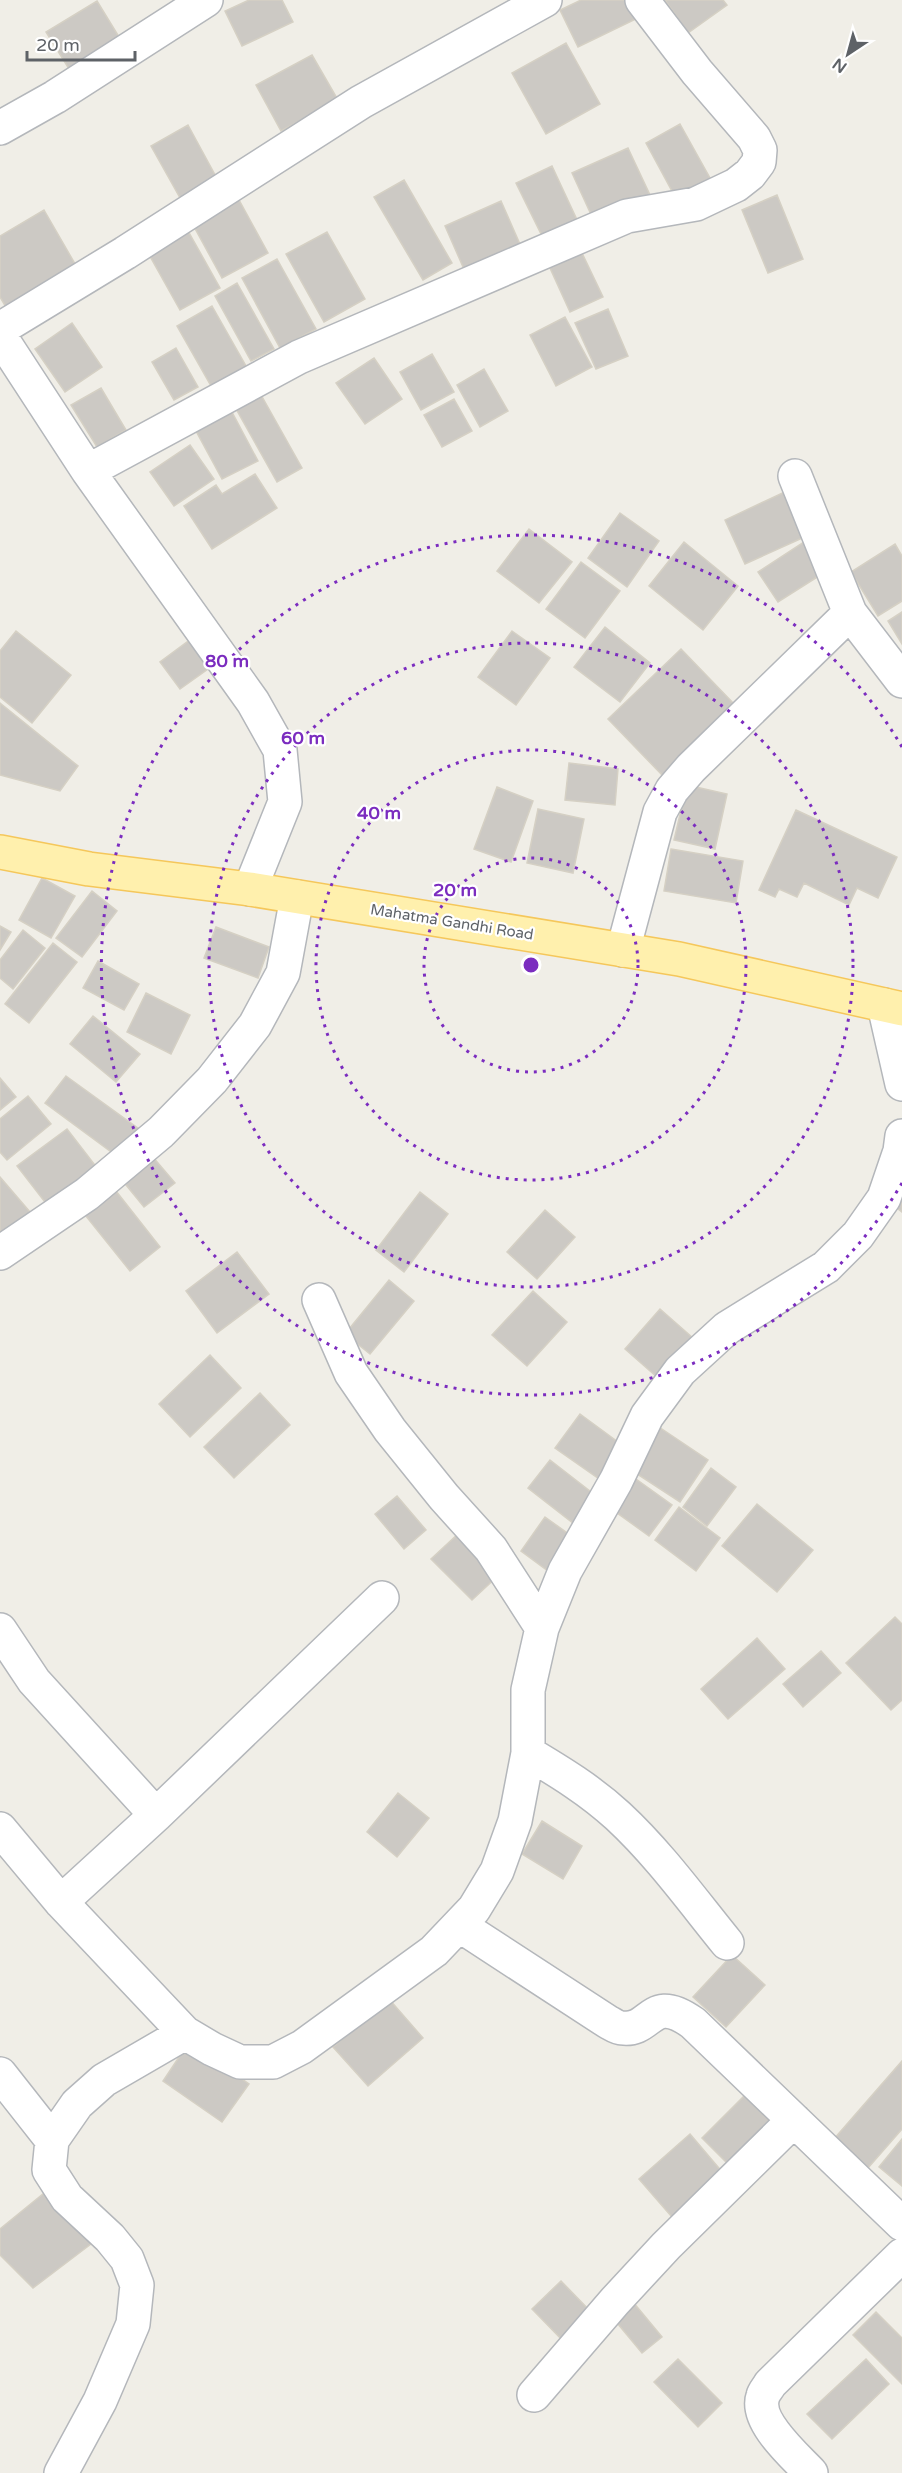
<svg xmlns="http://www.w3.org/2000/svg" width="902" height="2473" viewBox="0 0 902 2473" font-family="'Varela Round',sans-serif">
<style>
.building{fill:#ccc9c4;stroke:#d5d0c4;stroke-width:1.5}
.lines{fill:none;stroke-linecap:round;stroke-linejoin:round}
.minor-casing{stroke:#b4b7bb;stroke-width:36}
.major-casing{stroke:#f5c75b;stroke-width:36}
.minor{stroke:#fff;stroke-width:33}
.major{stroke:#fff0ad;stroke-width:33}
.ring{fill:none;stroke:#7b2cbf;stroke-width:3;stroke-dasharray:3 6}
.labels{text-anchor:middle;stroke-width:4.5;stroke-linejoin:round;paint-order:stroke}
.street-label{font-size:15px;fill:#5e6267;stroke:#fff}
.centre{fill:#7b2cbf;stroke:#fff;stroke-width:3}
.ring-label{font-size:18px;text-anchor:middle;font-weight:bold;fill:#7b2cbf;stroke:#fff;stroke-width:4.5;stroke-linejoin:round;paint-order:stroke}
</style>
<rect width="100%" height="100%" fill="#f0eee7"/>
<path class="building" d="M249,0H282L293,22L242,46L225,11Z
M581,0H629L638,18L578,47L560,10Z
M665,0H723L727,5L688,33Z
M97,1L124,45L74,77L46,32Z
M566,43L600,104L546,134L512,73Z
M312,55L338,100L281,131L256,85Z
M680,124L715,187L680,206L646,143Z
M188,125L220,184L184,205L151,146Z
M628,148L650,195L594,221L572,173Z
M552,166L578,222L543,238L516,183Z
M404,180L452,263L423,280L374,197Z
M777,195L803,259L768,273L742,210Z
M238,198L268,253L222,278L192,223Z
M501,201L523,251L467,276L445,226Z
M44,210L78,269L7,309L0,297V236Z
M187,229L220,288L180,310L147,251Z
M327,232L365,299L324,322L286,254Z
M582,253L603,297L570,312L550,268Z
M277,259L316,329L280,348L242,278Z
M237,283L274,349L251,361L215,296Z
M212,306L250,373L215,393L177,326Z
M608,309L628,356L596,369L575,323Z
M565,317L592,367L556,386L530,335Z
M72,323L102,367L65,392L35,349Z
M176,348L198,387L174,400L152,362Z
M432,354L454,392L421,410L400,372Z
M374,358L402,399L365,424L336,383Z
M484,369L508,411L480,427L457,385Z
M101,388L126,430L97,447L71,405Z
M260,393L302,468L277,482L235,407Z
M454,399L472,431L442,447L424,415Z
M232,412L258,461L222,479L196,431Z
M190,445L214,479L174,506L150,472Z
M255,474L277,508L212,549L184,506L216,485L222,494Z
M791,489L811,534L745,564L725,520Z
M620,513L659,541L627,587L588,558Z
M529,529L572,562L539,603L497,571Z
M810,538L830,569L778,602L758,572Z
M684,542L738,586L703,630L649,586Z
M895,544L902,556V601L878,616L851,572Z
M581,562L620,591L585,638L546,609Z
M902,612V644L888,621Z
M605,627L650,663L620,702L574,667Z
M16,631L71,675L32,723L0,697V651Z
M512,631L550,658L516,705L478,677Z
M195,636L215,664L180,689L160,662Z
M681,649L736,706L663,776L608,719Z
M0,703L78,766L60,791L0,775Z
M569,763L618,769L615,805L565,800Z
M687,785L727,794L715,849L674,840Z
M497,787L533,801L511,862L474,849Z
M538,809L584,819L573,873L527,863Z
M796,810L897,857L878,898L857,888L849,905L804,883L797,897L779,889L775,897L759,890Z
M671,849L743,861L736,903L664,891Z
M42,878L75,896L51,938L19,920Z
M92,891L117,911L82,957L56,938Z
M0,926L11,932L0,950Z
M216,927L269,947L258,978L204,958Z
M23,930L45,948L13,989L0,978V960Z
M53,943L77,962L29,1023L5,1004Z
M98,961L139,984L124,1010L83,988Z
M146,993L190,1015L171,1054L127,1032Z
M93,1016L140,1054L116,1082L70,1044Z
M66,1076L139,1129L118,1157L45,1103Z
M0,1078L16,1097L0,1110Z
M28,1096L51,1124L7,1160L0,1152V1119Z
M67,1129L98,1169L48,1206L17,1166Z
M152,1156L175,1183L144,1207L122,1180Z
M0,1177L30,1212L0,1237Z
M116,1191L160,1247L130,1271L85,1215Z
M420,1192L448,1214L404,1272L376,1250Z
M902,1193V1212L893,1205Z
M545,1210L575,1237L537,1279L507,1252Z
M237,1252L269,1294L217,1333L186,1291Z
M389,1280L414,1301L370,1354L345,1334Z
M533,1291L567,1322L527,1366L492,1335Z
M660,1309L693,1338L658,1378L625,1349Z
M210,1355L241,1388L190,1437L159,1404Z
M260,1393L290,1425L234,1478L204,1447Z
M580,1414L626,1448L602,1481L555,1448Z
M656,1425L708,1460L680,1502L628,1468Z
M550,1460L600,1499L578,1527L528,1488Z
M711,1468L736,1487L707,1526L683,1507Z
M636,1479L672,1505L649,1536L613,1510Z
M397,1496L426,1530L404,1549L375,1514Z
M757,1504L813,1550L777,1592L722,1546Z
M679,1507L720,1538L696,1571L655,1540Z
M545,1517L577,1540L552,1574L521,1551Z
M460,1532L501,1573L472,1600L431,1559Z
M895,1617L902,1624V1700L891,1710L846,1663Z
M757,1638L785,1669L728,1719L701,1689Z
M821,1651L841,1673L803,1707L783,1684Z
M398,1793L429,1818L397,1857L367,1832Z
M542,1821L582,1846L563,1879L522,1854Z
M732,1955L765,1985L726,2027L693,1997Z
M389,1999L423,2038L368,2086L333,2047Z
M189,2042L249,2084L222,2122L163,2081Z
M902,2061V2129L868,2168L834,2139Z
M747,2093L777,2123L732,2168L702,2138Z
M690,2134L729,2180L678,2224L639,2179Z
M902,2139V2186L879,2167Z
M49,2189L95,2241L33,2288L0,2255V2229Z
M561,2281L595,2316L566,2344L532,2309Z
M633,2302L662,2337L642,2353L613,2318Z
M876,2312L902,2338V2384L853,2335Z
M678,2359L722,2403L698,2427L654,2382Z
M866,2359L889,2384L832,2439L807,2414Z"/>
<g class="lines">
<defs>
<path id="minor" d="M0,128L55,97L206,0
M0,329L125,253L361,102L545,0
M0,336L88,471L253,702L280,750L285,802L250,889
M88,471L299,357L627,216L696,204L736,185L750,174L759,162L760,150L754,138L697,72L642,0
M795,476L850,613L902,681
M623,950L660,812L672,790L691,768L850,613
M884,1005L902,1084
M0,1253L87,1194L161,1132L212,1080L255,1025L283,973L297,897
M319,1300L351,1373L390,1430L444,1497L491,1549L542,1628
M0,1630L34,1681L156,1815
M528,1753C560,1772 591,1791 618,1816C659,1854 692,1900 727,1943
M0,1829L61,1902L185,2033L212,2049L240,2062H273L302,2047L434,1951L474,1909L497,1871L515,1821L528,1753V1690L542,1628L565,1571L616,1481L647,1416L680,1371L727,1328L826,1267L858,1235L884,1198L900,1151L902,1136
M61,1902L156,1815L382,1598
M459,1925L608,2022C612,2024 617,2028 622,2028C652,2032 650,1992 693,2023L902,2224
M0,2074L52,2140
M534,2395L615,2301L666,2246L794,2120
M61,2473L100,2401L133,2324L137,2285L127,2259L110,2238L67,2198L49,2170L52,2140L77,2104L104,2080L185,2033
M811,2473C795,2456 754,2421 763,2396C764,2392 768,2388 770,2384L902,2255"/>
<path id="major" d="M0,852L89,869L250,889L679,959L902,1009"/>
</defs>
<use href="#minor" class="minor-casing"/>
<use href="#major" class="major-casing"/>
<use href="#minor" class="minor"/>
<use href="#major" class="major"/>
</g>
<g class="ring">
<circle cx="531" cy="965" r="107"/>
<circle cx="531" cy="965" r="215"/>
<circle cx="531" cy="965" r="322"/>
<path d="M902 1183A430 430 0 1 1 902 747"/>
</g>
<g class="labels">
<g class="street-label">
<text transform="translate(452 922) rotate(9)" y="5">Mahatma Gandhi Road</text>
</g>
</g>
<circle cx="531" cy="965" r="9" class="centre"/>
<g class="ring-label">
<text x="227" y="667">80 m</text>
<text x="303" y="744">60 m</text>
<text x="379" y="819">40 m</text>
<text x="455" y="896">20 m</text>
</g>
<g transform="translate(848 54) rotate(216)" stroke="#ffffff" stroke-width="4.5" paint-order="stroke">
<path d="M0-4.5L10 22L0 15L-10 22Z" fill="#5e6267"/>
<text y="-9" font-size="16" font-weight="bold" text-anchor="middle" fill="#5e6267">N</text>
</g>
<path d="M27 51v9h108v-9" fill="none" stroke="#5e6267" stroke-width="3"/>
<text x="36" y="51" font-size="18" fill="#5e6267" stroke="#ffffff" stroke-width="4.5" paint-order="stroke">20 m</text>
</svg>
